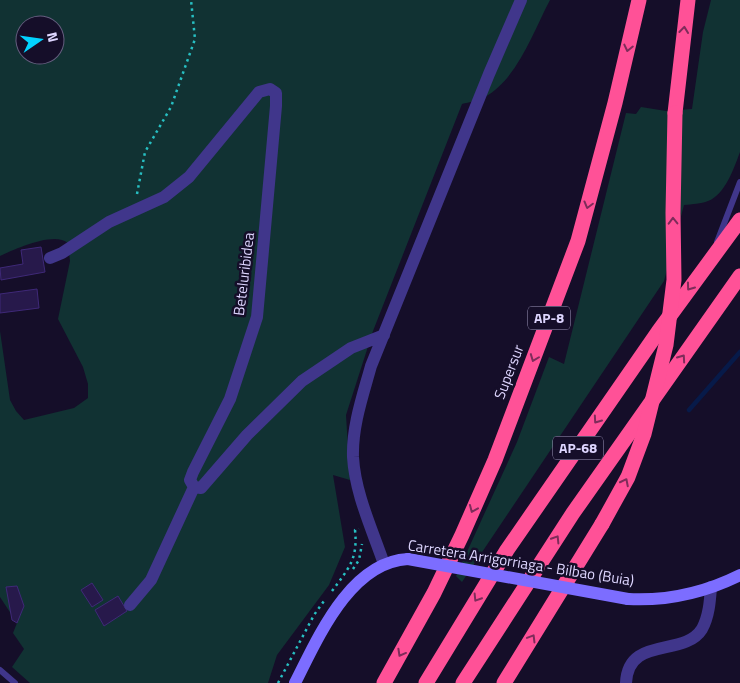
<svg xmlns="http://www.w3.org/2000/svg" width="740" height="683" viewBox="0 0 740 683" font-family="'Titillium Web',sans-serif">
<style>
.green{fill:#113233;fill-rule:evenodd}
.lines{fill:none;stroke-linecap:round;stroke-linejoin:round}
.stream{stroke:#071a49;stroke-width:4.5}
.building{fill:#27194b;stroke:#3f2978}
.path{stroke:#27bfc2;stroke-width:2.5;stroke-dasharray:2.5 4;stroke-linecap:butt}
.lane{stroke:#40368b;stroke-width:6}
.street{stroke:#40368b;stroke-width:12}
.secondary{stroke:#7c6dff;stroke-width:12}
.highway{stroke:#ff5197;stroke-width:15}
.secondary-bridge{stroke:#7c6dff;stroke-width:12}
.highway-bridge{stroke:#ff5197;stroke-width:15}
.oneway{stroke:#7e2c5a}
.labels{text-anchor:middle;stroke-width:5;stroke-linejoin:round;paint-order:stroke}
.shield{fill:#150e29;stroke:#a29abf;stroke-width:1}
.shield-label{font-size:14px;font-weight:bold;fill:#ded6ff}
.street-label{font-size:15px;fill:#ded6ff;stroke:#150e29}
</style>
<rect width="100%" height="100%" fill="#150e29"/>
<path class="green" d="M0,0H550C533,32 518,78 485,97C478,101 469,102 462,104L373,331L346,415L350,480L333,475L345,547L329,585L277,655L268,683H30L12,667L24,649L13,633L17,623L0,597V331L10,400L16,411L24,420L74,408L88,398V384L83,367L58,319L70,261L68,243C54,231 15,249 0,256ZM25,25H55V55H25Z
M711,0H740V152C734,168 725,195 708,201C701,204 692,204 684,205L664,281L462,582L456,576L517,442L549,357L564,364L626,113L636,114L641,107L666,111L692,109L703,32Z"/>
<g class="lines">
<path class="stream" d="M689,410L740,352"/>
</g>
<path class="building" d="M41,247L45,272L1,280L0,268L23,264L21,250Z
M37,289L39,308L0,313V294Z
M92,583L103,600L92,607L81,590Z
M17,586L24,606L17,623L12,620L6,587Z
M118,596L127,611L104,626L95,610Z"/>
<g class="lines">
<path class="path" d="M137,194L145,152L171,107L195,39L191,0
M353,569L359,560L362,544
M332,591C349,568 358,559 355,530L359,529
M278,683L314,615L324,601"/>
<path class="lane" d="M717,242L740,182
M0,670L15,683"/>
<path class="street" d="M50,258L62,253L109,222L164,197L189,177L259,92L270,89L276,93V106L257,317L230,399L193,472L190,480L194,487L201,488L247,435L302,381L351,348L384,335
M384,564C372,529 355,493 353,457C352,426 363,395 371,366L489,74L521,0
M130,605L151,580L194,487
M626,683C628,635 684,658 702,629C709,616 710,601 711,587"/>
<path class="secondary" d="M628,599C667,601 704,593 740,575
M295,683C318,638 350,562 408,559"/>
<path class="highway" d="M675,113L688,0
M384,683L434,593L462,535L495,460L578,241L615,103L639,0
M426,683L507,550L658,332L740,220
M463,683L573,513L740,276
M504,683L602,524"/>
<path class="secondary-bridge" d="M408,559L628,599"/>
<path class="highway-bridge" d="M602,524L628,477L644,434L666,345L674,280L673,213L675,113"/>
</g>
<defs><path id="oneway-chevron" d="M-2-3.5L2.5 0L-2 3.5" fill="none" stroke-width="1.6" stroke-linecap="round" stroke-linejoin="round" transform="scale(1.25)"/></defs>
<g class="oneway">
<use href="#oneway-chevron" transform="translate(684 30) rotate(-84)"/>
<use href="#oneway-chevron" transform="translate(628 48) rotate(103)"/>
<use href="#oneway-chevron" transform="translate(588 205) rotate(105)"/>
<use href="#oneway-chevron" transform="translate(673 221) rotate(-91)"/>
<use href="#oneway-chevron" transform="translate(690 287) rotate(126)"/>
<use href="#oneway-chevron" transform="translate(534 358) rotate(111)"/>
<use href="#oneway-chevron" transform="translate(682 358) rotate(-55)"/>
<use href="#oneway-chevron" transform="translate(597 420) rotate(125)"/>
<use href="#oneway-chevron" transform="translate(625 482) rotate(-63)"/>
<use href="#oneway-chevron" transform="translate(473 509) rotate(113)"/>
<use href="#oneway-chevron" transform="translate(556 539) rotate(-58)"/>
<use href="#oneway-chevron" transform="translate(477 598) rotate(122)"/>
<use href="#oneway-chevron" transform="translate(532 638) rotate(-59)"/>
<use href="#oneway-chevron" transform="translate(401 653) rotate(119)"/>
</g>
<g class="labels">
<g class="shield">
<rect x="528" y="306.5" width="42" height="23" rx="4"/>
<rect x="553" y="436.5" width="50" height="23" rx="4"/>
</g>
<g class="shield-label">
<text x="549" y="323">AP-8</text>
<text x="578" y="453">AP-68</text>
</g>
<g class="street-label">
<text transform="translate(244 274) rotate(-83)" y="5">Beteluribidea</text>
<text transform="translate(509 372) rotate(-69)" y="5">Supersur</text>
<text transform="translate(521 563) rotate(9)" y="5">Carretera Arrigorriaga - Bilbao (Buia)</text>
</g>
</g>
<g transform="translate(40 40) rotate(77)"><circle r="24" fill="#150e29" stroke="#655e7f"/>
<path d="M0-4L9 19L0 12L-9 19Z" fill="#02d2ff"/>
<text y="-8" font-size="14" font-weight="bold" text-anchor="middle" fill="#ded6ff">N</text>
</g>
</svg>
